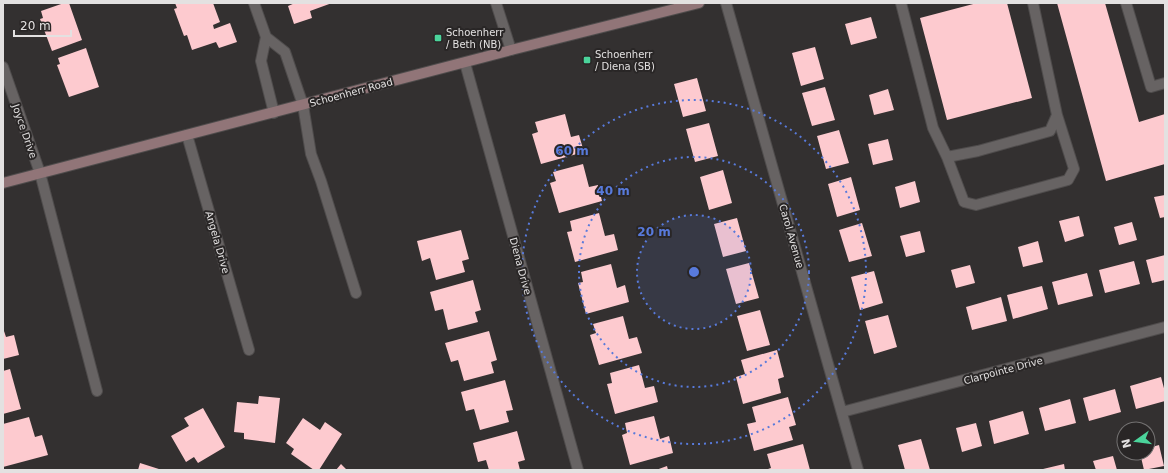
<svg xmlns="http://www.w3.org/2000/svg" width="1168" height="473" viewBox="0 0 1168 473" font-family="'DejaVu Sans',sans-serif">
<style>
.building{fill:#fdcacf}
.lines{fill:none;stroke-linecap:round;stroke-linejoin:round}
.lane-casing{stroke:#4f4c4c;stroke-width:12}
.street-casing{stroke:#4f4c4c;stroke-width:12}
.secondary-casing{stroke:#4f4c4c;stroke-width:12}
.lane{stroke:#676363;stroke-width:10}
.street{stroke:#676363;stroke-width:10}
.secondary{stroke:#917578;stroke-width:10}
.ring{fill:none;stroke:#587adb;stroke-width:2;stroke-dasharray:2 4}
.poi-dot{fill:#4bd49b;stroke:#292626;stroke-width:1.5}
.labels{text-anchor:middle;stroke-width:4;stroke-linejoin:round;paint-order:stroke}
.poi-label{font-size:10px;fill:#e3e1e1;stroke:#292626;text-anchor:start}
.street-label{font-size:10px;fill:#e3e1e1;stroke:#292626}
.centre{fill:#587adb;stroke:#292626;stroke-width:2}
.ring-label{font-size:12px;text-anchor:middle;font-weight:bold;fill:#587adb;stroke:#292626;stroke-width:4;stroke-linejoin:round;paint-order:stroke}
</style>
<rect width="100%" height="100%" fill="#333030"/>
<path class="building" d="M64,3H69L82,40L52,51L40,19L43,18L41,11Z
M175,3H213L220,22L213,25L214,29L230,23L237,42L219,48L216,42L192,50L187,35L184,36L174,9L177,8Z
M295,3H332L310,11L312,18L294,24L288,6Z
M977,3H1007L1032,98L947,120L920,18Z
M1057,3H1105L1139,122L1165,114V164L1106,181Z
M871,17L877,38L851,45L845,24Z
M815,47L824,79L801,86L792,53Z
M86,48L99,87L69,97L57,65L60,64L58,58Z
M697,78L706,111L683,117L674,84Z
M825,87L835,120L812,126L802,93Z
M888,89L894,110L874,115L869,95Z
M565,114L571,137L579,135L584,152L541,164L532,134L538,132L535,122Z
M709,123L718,156L695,162L686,129Z
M839,130L849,163L826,169L817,136Z
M888,139L893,160L873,165L868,144Z
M583,164L589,187L598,185L602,201L559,213L550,183L556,181L553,172Z
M723,170L732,203L709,210L700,177Z
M851,177L860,210L837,217L828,184Z
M915,181L920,202L900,208L895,187Z
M1165,195V217L1160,218L1154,197Z
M599,213L605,236L614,234L618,250L575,262L567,232L572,231L570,221Z
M1079,216L1084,236L1065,242L1059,221Z
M737,218L746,251L723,257L714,224Z
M1132,222L1137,240L1119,245L1114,227Z
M862,223L872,256L849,262L839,230Z
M461,230L469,259L462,261L465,272L436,280L430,258L422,261L417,241Z
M920,231L925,252L906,257L900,236Z
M1038,241L1043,262L1023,267L1018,247Z
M1165,255V280L1152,283L1146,260Z
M1134,261L1140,284L1105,293L1099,270Z
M749,263L759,298L736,304L726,269Z
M611,264L617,288L625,285L629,302L586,314L578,283L583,282L581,272Z
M970,265L975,283L956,288L951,270Z
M874,271L883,303L860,310L851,277Z
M1087,273L1093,296L1058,305L1052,282Z
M473,280L481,310L475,312L478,322L448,330L443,309L435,311L430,292Z
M1042,286L1048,309L1013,319L1007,295Z
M1001,297L1007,321L972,330L966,307Z
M760,310L770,345L747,351L737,316Z
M888,315L897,347L874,354L865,321Z
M623,316L629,339L637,337L642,353L599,365L590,335L596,333L593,324Z
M3,328L6,337L14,335L19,355L3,359Z
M489,331L497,360L491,362L494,373L464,381L458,360L451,362L445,343Z
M777,350L784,377L778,379L781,393L743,404L736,377L745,374L741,360Z
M639,365L645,388L654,386L658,402L615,414L607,384L612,383L610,373Z
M10,369L21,409L3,414V371Z
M1161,377L1165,392V401L1136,409L1130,386Z
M505,380L513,410L506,411L509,422L480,430L474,409L466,411L461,392Z
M1115,389L1121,412L1089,421L1083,398Z
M259,396L280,398L275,443L244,439V433L234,432L237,402L258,404Z
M788,397L796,425L789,427L793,440L754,451L747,424L756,422L752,407Z
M1070,399L1076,423L1045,431L1039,408Z
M203,408L225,447L198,463L194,457L186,462L171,436L189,426L184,418Z
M1023,411L1029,434L994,444L989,421Z
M654,416L660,439L669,436L673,453L630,465L622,435L627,433L625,423Z
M29,417L35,437L42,435L48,455L3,467V424Z
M303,418L320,430L325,422L342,434L319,470H314L291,454L294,449L286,443Z
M976,423L982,446L962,452L956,428Z
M517,431L525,460L518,462L520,470H489L486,460L478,462L473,443Z
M921,439L930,470H905L898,445Z
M803,444L810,470H765L771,468L767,454Z
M1159,445L1164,466L1144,470L1140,453H1148V448Z
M1113,456L1117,470H1096L1093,461Z
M140,463L162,470H138Z
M341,464L347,470H336Z
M1064,464L1065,470H1043V469Z
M667,466L668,470H656Z"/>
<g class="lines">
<defs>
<path id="lane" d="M901,3L933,128L947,157L978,151L1050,131L1057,115L1033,3
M1126,3L1151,87L1165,83
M303,105L311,154L321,181L356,293
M947,157L964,202L976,205L1068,180L1074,169L1057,115
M40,173L97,391"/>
<path id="street" d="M254,3L266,37
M496,3L511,50
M726,3L858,470
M465,63L578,470
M3,67L40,173
M274,113L261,61L266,37L285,52L303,105
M187,135L249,350
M842,412L1165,327"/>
<path id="secondary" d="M3,183L511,50L699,3"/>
</defs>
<use href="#lane" class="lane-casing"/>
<use href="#street" class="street-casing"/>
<use href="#secondary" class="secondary-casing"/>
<use href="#lane" class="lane"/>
<use href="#street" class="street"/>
<use href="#secondary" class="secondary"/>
</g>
<circle cx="694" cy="272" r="57" fill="#587adb" fill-opacity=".12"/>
<g class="ring">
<circle cx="694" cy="272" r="57"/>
<circle cx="694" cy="272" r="115"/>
<circle cx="694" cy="272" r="172"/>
</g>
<g class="poi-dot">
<rect x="434" y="34" width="8" height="8" rx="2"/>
<rect x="583" y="56" width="8" height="8" rx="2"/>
</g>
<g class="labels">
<g class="poi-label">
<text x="446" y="36">Schoenherr<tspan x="446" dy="12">/ Beth (NB)</tspan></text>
<text x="595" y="58">Schoenherr<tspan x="595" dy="12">/ Diena (SB)</tspan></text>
</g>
<g class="street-label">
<text transform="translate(351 92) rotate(-15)" y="4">Schoenherr Road</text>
<text transform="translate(25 131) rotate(71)" y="4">Joyce Drive</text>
<text transform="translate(792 236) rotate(74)" y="4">Carol Avenue</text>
<text transform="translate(218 242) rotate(74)" y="4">Angela Drive</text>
<text transform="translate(521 266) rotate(75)" y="4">Diena Drive</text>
<text transform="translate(1003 370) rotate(-15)" y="4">Clarpointe Drive</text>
</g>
</g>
<circle cx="694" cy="272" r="6" class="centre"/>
<g class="ring-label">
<text x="572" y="155">60 m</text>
<text x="613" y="195">40 m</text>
<text x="654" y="236">20 m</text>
</g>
<rect width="1168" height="473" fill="none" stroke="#e3e1e1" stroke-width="8"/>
<g transform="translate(1136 441) rotate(256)"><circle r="19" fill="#292626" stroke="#737171"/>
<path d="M0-3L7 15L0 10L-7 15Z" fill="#4bd49b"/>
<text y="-6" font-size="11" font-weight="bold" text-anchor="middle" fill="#e3e1e1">N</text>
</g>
<path d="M14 30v6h57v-6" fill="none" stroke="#e3e1e1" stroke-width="2"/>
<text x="20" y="30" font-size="12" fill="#e3e1e1" stroke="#292626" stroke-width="3" paint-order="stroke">20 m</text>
</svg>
